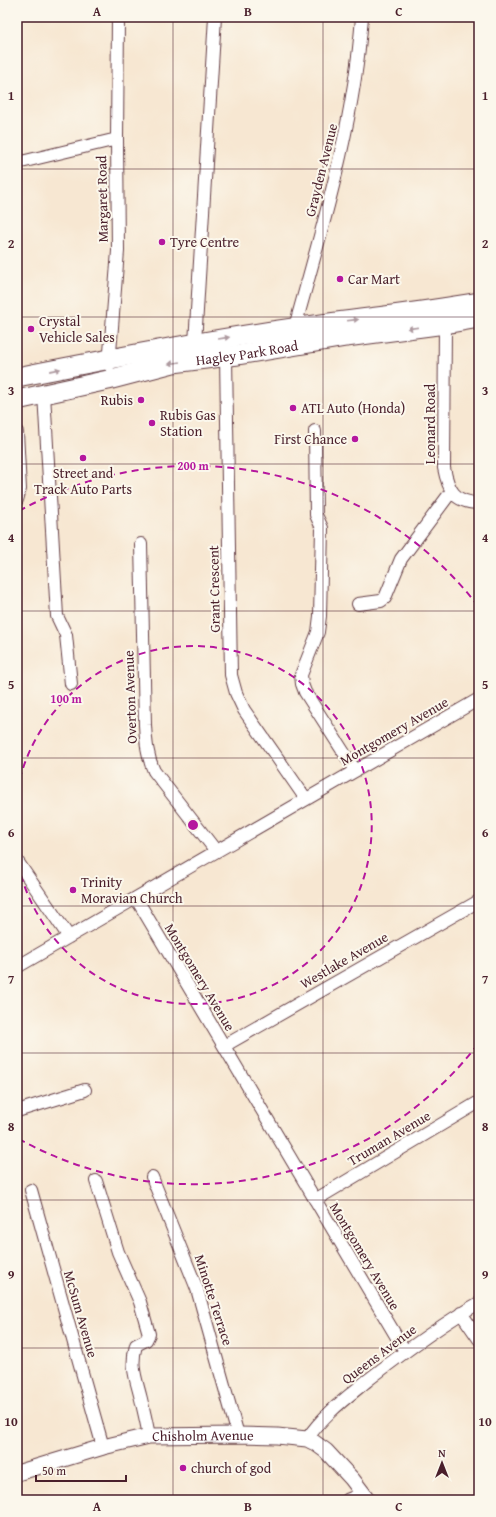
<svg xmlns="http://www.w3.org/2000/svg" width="496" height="1517" viewBox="0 0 496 1517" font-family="'Gentium Book Plus',serif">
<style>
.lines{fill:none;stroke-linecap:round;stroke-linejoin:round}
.minor-casing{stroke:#643d44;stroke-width:14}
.tertiary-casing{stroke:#643d44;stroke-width:17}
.primary-casing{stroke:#643d44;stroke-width:21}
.minor{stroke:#fff;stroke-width:12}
.tertiary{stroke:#fff;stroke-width:15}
.primary{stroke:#fff;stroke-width:19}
.oneway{fill:#ae9aa0}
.grid{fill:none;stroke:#4a1f2b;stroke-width:1;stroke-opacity:0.55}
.ring{fill:none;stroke:#b5179e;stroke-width:2;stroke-dasharray:7 5}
.poi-dot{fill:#b5179e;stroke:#fbf7ec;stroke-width:1.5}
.labels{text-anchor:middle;stroke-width:4;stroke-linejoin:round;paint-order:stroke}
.street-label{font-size:14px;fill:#4a1f2b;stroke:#fbf7ec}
.poi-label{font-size:14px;fill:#4a1f2b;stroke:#fbf7ec;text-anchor:start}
.centre{fill:#b5179e;stroke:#fbf7ec;stroke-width:2}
.ring-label{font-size:12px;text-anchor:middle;font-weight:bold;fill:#b5179e;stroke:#fbf7ec;stroke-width:4;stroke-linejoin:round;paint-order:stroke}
.neatline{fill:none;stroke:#4a1f2b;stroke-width:1.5}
.grid-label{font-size:13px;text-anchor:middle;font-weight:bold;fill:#4a1f2b}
</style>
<rect width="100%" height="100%" fill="#fbf7ec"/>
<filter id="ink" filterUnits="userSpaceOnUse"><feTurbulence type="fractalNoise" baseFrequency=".025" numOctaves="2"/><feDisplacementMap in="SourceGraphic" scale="8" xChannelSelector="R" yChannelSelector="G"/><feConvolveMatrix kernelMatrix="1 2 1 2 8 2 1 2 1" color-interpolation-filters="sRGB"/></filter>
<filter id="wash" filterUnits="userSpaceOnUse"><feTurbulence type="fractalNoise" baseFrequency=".012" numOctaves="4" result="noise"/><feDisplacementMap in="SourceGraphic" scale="16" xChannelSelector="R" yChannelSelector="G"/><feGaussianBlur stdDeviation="0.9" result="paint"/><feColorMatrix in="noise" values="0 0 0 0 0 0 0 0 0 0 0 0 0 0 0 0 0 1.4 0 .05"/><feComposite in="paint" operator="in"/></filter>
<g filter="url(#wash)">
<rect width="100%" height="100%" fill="#f7e7d2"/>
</g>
<g filter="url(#ink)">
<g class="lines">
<defs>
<path id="minor" d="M17,163L117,139
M445,324L444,468C448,489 454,503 479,503
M295,327C323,225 354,124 362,17
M195,343L215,17
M226,357L231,675L236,693L244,710L306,799
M109,365L118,251L117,139L118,17
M44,394L57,616L66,635L71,684
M315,431L316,515L322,528L320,616L318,632L301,675L302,684L305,692L355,770
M17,432L20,489L17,500
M141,544L145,725C146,741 147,756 154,771L216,851
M358,604L381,601L385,598L401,559L451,492
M17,861L69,937
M136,898L405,1351
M17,967L479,699
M224,1046L479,901
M17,1111L85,1090
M152,1177L197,1289L238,1435
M96,1181L118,1252L140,1302L149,1334L146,1340L136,1345C130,1367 136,1378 141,1399C144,1412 147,1424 149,1436
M31,1190L103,1447
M315,1200L479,1102
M461,1313L479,1339
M307,1439C324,1414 345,1399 368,1380C404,1352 440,1325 479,1303
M347,1500L364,1493"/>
<g id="tertiary">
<path id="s1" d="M17,1473L103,1447L149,1436L238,1435L277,1436L307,1439L315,1443L326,1451L352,1479L368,1500"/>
</g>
<g id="primary">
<path d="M17,377C109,359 201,341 293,328C355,319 417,313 479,302"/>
<path id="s2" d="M17,400L108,380L173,363L238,355L346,337L445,324L479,318"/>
</g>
</defs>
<use href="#minor" class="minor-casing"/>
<use href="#tertiary" class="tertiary-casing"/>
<use href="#primary" class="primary-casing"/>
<use href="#minor" class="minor"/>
<use href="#tertiary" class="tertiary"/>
<use href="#primary" class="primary"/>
</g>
<defs><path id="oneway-solid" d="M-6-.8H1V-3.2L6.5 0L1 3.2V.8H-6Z"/></defs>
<g class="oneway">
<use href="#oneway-solid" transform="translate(353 320) rotate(-7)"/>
<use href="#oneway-solid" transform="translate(413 328) rotate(173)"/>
<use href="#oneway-solid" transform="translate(224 338) rotate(-9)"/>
<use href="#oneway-solid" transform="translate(174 363) rotate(170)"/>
<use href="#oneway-solid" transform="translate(55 370) rotate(-11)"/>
</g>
</g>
<path class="grid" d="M173,17V1500M323,17V1500M17,169H479M17,317H479M17,464H479M17,611H479M17,758H479M17,906H479M17,1053H479M17,1200H479M17,1348H479"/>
<g class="ring">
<path d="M17 791A179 179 0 1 1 17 859"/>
<path d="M478 1044A359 359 0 0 1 19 1139M19 511A359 359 0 0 1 478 606"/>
</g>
<g class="poi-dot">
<circle cx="162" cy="242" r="4"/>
<circle cx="340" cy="279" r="4"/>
<circle cx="31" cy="329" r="4"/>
<circle cx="141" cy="400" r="4"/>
<circle cx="293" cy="408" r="4"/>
<circle cx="152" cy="423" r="4"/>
<circle cx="355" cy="439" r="4"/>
<circle cx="83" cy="458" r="4"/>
<circle cx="73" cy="890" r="4"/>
<circle cx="183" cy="1468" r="4"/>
</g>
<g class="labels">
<g class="street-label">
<text transform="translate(321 170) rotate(-76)" y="5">Grayden Avenue</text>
<text transform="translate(102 199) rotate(-91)" y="5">Margaret Road</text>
<text dy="5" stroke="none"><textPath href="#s2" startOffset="235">Hagley Park Road</textPath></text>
<text transform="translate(430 424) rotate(-90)" y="5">Leonard Road</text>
<text transform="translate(214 589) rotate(-91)" y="5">Grant Crescent</text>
<text transform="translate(130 697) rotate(-92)" y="5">Overton Avenue</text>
<text transform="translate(394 731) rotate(-30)" y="5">Montgomery Avenue</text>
<text transform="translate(344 960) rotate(-30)" y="5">Westlake Avenue</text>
<text transform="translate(200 977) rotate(59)" y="5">Montgomery Avenue</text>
<text transform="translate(389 1138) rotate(-31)" y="5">Truman Avenue</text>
<text transform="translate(365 1256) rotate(59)" y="5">Montgomery Avenue</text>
<text transform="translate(214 1300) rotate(72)" y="5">Minotte Terrace</text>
<text transform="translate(81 1314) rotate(74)" y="5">McSum Avenue</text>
<text transform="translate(379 1354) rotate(-37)" y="5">Queens Avenue</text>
<text dy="5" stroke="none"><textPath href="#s1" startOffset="191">Chisholm Avenue</textPath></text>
</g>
<g class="poi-label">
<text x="170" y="247">Tyre Centre</text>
<text x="348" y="284">Car Mart</text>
<text x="39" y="326">Crystal<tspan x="39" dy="16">Vehicle Sales</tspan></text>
<text x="133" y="405" text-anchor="end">Rubis</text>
<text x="301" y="413">ATL Auto (Honda)</text>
<text x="160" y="420">Rubis Gas<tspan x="160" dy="16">Station</tspan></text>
<text x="347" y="444" text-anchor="end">First Chance</text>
<text x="83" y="478" text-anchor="middle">Street and<tspan x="83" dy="16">Track Auto Parts</tspan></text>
<text x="81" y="887">Trinity<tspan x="81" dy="16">Moravian Church</tspan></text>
<text x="191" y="1473">church of god</text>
</g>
</g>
<circle cx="193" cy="825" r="6" class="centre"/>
<g class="ring-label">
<text x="193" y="470">200 m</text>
<text x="66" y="703">100 m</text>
</g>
<rect width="496" height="1517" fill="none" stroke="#fbf7ec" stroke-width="44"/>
<g transform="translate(442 1463)" stroke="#fbf7ec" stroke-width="3" paint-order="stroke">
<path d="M0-3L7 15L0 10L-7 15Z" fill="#4a1f2b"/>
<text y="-6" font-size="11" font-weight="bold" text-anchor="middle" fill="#4a1f2b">N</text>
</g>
<path d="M36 1475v6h90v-6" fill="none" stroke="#4a1f2b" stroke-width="2"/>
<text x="42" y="1475" font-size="12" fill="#4a1f2b" stroke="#fbf7ec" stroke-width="3" paint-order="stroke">50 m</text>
<rect x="22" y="22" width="452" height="1473" class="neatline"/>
<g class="grid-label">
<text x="97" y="16">A</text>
<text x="248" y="16">B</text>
<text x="399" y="16">C</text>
<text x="11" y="100">1</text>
<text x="485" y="100">1</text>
<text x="11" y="248">2</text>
<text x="485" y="248">2</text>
<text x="11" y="395">3</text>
<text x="485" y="395">3</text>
<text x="11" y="542">4</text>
<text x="485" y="542">4</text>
<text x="11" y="689">5</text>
<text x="485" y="689">5</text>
<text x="11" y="837">6</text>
<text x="485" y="837">6</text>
<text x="11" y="984">7</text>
<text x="485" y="984">7</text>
<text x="11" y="1131">8</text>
<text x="485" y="1131">8</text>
<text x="11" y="1279">9</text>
<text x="485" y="1279">9</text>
<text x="11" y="1426">10</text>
<text x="485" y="1426">10</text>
<text x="97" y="1511">A</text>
<text x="248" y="1511">B</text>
<text x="399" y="1511">C</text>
</g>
</svg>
